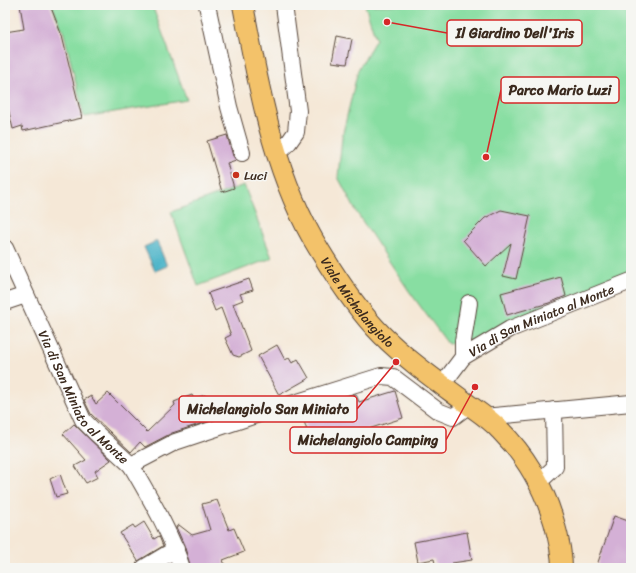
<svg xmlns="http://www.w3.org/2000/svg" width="636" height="573" viewBox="0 0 636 573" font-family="Sriracha,sans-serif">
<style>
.green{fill:#88dea2;stroke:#628460}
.water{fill:#49b3c8;stroke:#426e73}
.building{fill:#d4b0d6}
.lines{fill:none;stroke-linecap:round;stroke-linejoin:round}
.minor-casing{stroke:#57463a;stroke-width:18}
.major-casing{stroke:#57463a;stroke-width:22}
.minor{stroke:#fff;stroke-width:16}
.major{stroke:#f3c26a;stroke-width:20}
.poi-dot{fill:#c8321e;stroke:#f6f6f2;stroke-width:1.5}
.labels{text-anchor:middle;stroke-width:3;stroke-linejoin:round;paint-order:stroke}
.poi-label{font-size:13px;fill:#3b2a1e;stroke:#f6f6f2;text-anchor:start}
.street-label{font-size:13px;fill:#3b2a1e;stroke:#f6f6f2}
.leader{fill:none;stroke:#d62828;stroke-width:1.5}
.callout-dot{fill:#d62828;stroke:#f6f6f2;stroke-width:1.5}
.callout{fill:#f6f6f2;stroke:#d62828;stroke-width:1.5}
.callout-label{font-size:14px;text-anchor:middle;font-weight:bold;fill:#3b2a1e}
</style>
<rect width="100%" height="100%" fill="#f6f6f2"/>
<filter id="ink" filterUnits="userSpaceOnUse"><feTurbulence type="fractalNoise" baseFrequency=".025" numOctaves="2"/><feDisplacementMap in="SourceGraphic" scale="8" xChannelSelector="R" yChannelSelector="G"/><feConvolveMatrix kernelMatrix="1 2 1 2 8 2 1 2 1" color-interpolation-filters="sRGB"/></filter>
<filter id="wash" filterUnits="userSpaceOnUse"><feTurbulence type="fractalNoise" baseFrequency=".012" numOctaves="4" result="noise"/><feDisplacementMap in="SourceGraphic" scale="16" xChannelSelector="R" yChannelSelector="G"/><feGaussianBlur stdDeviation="0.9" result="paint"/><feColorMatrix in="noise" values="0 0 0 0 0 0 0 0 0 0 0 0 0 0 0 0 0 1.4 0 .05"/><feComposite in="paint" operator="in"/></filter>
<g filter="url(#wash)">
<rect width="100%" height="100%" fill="#f5e8d7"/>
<path class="green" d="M52,5H152L187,100L84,117L64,34Z
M365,5H631V277L480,340L448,344L409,291L357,213L338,177L342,137L358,70L376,39Z
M244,185L272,258L198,286L171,212Z"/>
<path class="water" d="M157,241L167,266L155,271L144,247Z"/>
<g id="blocks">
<path class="building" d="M20,5H50L62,36L82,118L23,131L22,126L13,129L5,95V32L24,29Z
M337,36L352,39L347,64L332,62Z
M227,135L233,156L236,160L227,163L234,188L222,192L207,141Z
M501,210L530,216L516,279L503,276L511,243L486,266L463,240L485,218Z
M561,277L566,296L549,303L507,315L501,293Z
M249,279L253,290L240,294L243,300L233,304L251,351L239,357L233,355L225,338L231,335L221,308L215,311L208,293Z
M277,345L285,360L289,358L292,363L298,359L309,378L279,395L258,356Z
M395,391L403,418L330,441L326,428L308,434L301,411L356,394L359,402Z
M108,393L147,432L175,405L174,402L192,395L194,399L205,395L215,419L172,433L145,447L140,442L131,452L91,414L84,400L91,396L96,404Z
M74,424L111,460L95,471L98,477L86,483L75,466L86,460L63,434Z
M60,474L67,494L56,497L50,479Z
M217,500L229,530L234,528L244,552L223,560L226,568H191L184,545L176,527L179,525L192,535L210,530L202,504Z
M614,516L631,522V568H596Z
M144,522L154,539L159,536L163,546L138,561L120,533L133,525L135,528Z
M467,532L472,560L452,563L453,568H436L434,559L418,562L414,542Z"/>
</g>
</g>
<g filter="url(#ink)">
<use href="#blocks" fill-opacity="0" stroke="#57463a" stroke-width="1"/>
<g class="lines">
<defs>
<g id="minor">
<path d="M207,5L229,107L242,153"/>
<path d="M276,154L289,142L296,132L298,111L284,5"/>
<path id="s1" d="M5,248L83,420L96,433L131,465L175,442L256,415L381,376L393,377L438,411L453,417L469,405"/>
<path d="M5,302L26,295"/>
<path d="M463,357V341L469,303"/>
<path id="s2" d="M442,385L463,357L510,329L631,281"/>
<path d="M484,417L631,403"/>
<path d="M131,465C150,498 170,531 182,568"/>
<path d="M538,483L555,467L554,410"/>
<path d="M144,568L176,549"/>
</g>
<g id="major">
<path id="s3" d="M243,5C259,89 274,177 320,251C337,279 358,311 382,335C407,360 437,381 465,402C477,411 490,419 500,430C525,455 544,488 554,522C558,536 562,553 562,568"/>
</g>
</defs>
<use href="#minor" class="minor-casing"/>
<use href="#major" class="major-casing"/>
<use href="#minor" class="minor"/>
<use href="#major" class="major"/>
</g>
</g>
<circle class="poi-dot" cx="236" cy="175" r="4"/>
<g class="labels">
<g class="poi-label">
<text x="244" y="180">Luci</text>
</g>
<g class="street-label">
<text dy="5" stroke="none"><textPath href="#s3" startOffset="323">Viale Michelangiolo</textPath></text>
<text dy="5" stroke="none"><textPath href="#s2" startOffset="122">Via di San Miniato al Monte</textPath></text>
<text dy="5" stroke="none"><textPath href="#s1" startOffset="170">Via di San Miniato al Monte</textPath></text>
</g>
</g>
<path class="leader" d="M387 22L447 33M486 157L501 90M396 362L357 409M475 387L446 440"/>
<g class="callout-dot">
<circle cx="387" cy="22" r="4"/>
<circle cx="486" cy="157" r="4"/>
<circle cx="396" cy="362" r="4"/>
<circle cx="475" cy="387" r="4"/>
</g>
<g class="callout">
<rect x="447" y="20" width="135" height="26" rx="4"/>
<rect x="501" y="77" width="118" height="26" rx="4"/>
<rect x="179" y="396" width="178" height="26" rx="4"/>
<rect x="290" y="427" width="156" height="26" rx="4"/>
</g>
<g class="callout-label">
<text x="515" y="38">Il Giardino Dell'Iris</text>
<text x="560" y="95">Parco Mario Luzi</text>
<text x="268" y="414">Michelangiolo San Miniato</text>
<text x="368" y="445">Michelangiolo Camping</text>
</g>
<rect width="636" height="573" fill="none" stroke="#f6f6f2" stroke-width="20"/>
</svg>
